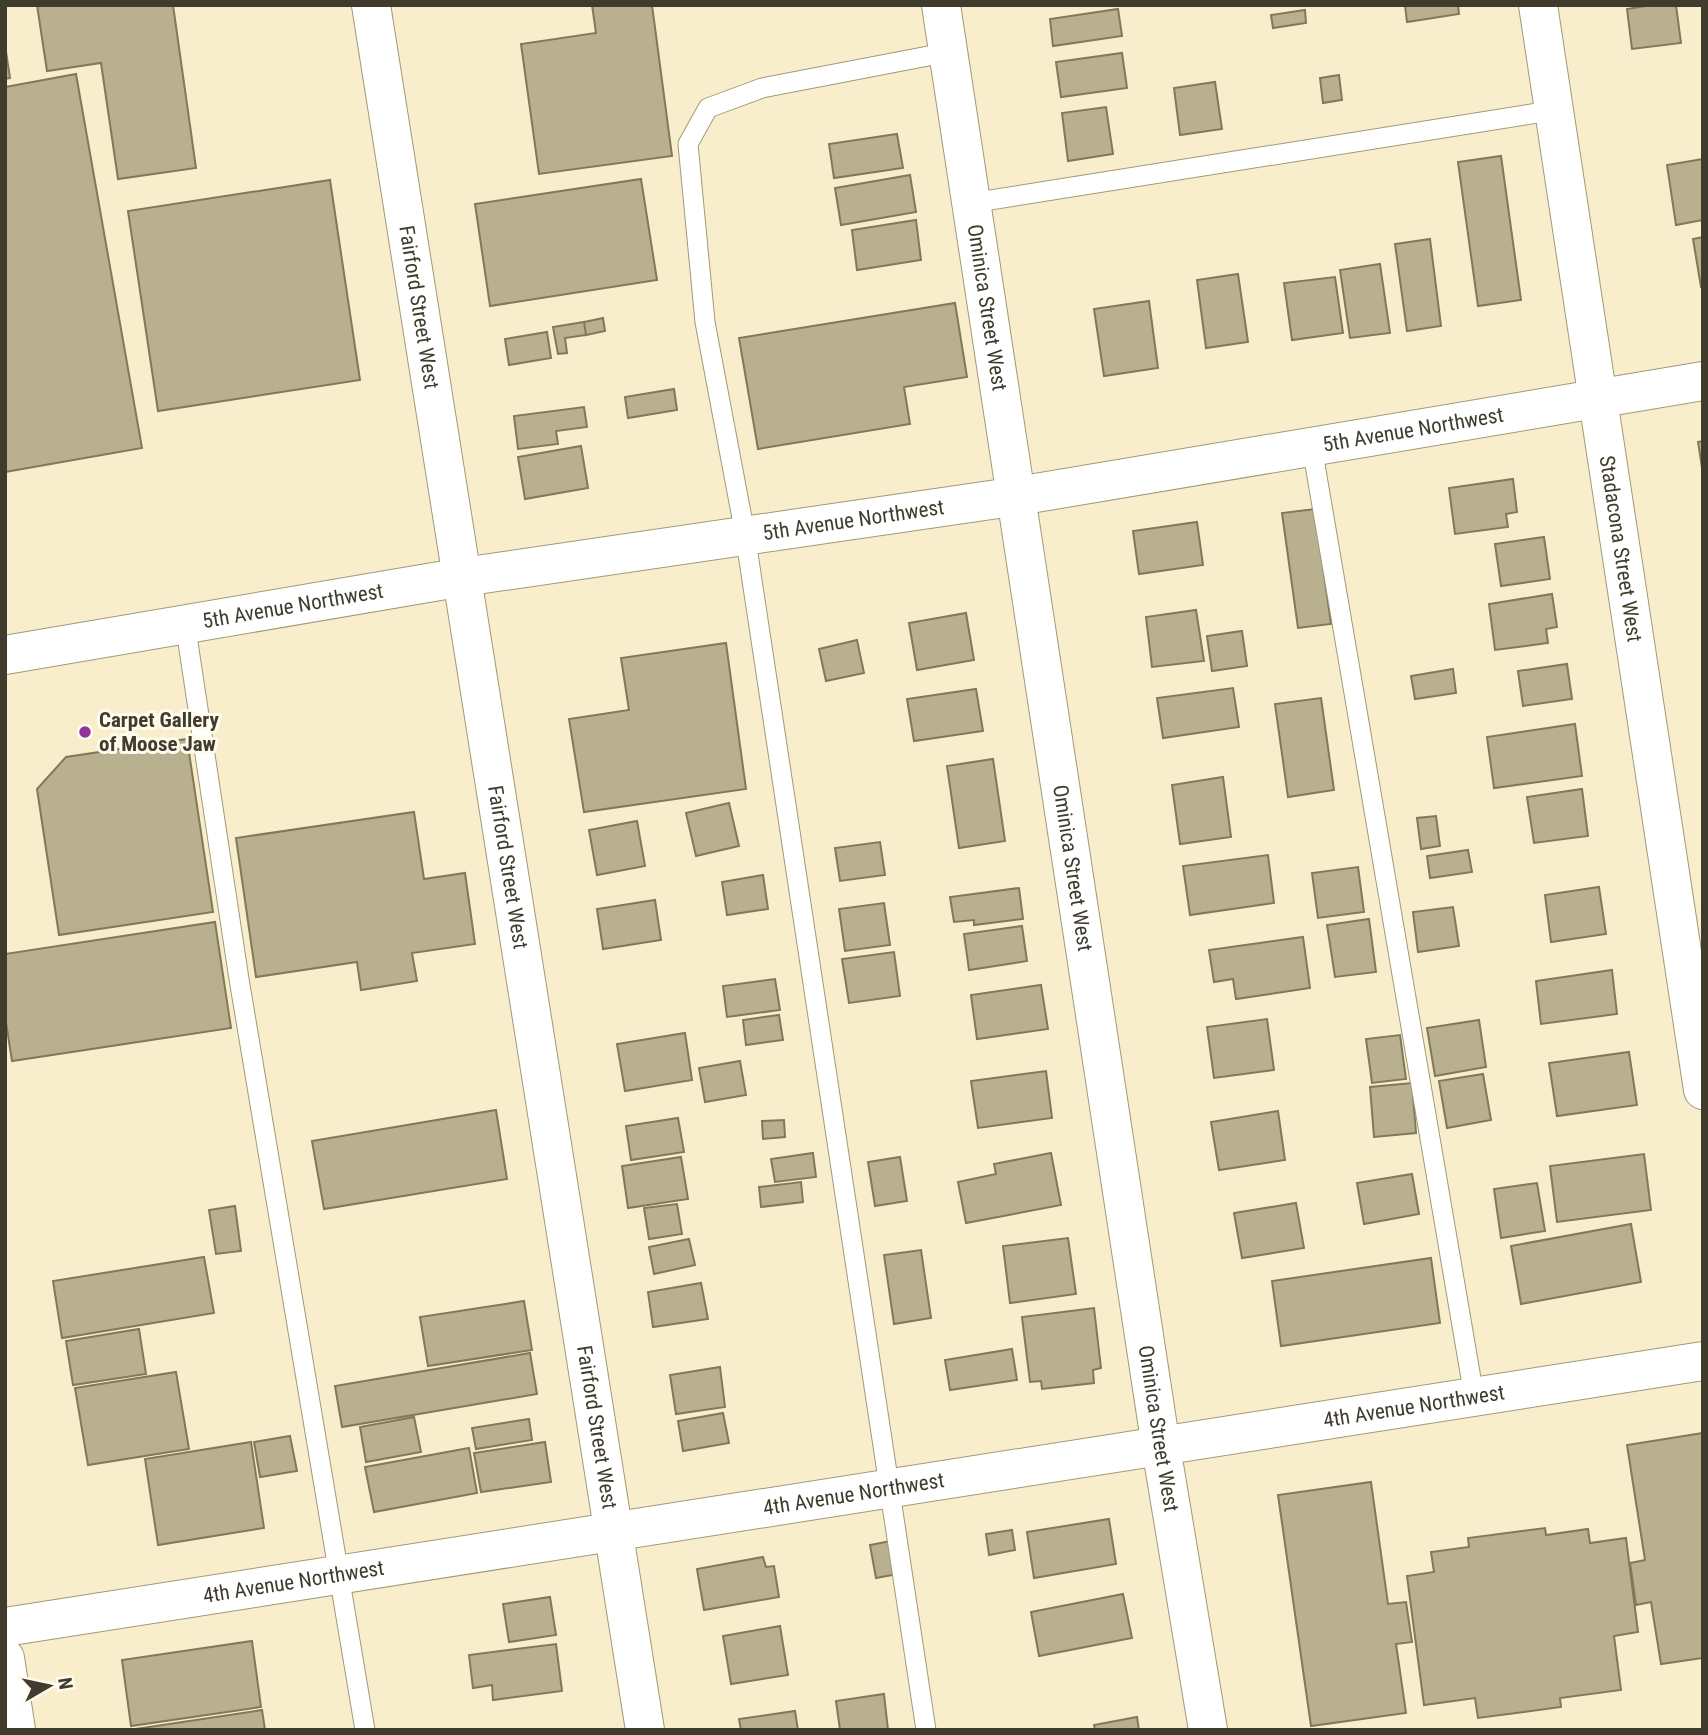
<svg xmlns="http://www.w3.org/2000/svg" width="1708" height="1735" viewBox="0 0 1708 1735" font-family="'Roboto Condensed',sans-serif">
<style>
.building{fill:#b9b08f;stroke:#827959;stroke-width:2}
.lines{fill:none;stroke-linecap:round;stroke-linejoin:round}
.lane-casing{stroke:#a19977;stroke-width:21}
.street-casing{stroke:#a19977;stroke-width:40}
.secondary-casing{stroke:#a19977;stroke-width:40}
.lane{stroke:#fff;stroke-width:19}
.street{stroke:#fff;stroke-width:38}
.secondary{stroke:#fff;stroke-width:38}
.poi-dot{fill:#91339c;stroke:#fffbed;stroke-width:2.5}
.labels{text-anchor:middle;stroke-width:6;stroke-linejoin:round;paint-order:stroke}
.street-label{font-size:21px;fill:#3f3b2d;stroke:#fffbed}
.poi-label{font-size:21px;font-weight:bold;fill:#3f3b2d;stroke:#fffbed;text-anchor:start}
</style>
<rect width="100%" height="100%" fill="#f8eecb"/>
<path class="building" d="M37,5H173L196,168L118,179L101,63L47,71Z
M592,5H652L672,156L539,174L521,44L596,33Z
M1405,5H1458L1459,14L1407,22Z
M1652,5H1676L1681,43L1632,49L1627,9Z
M1118,9L1122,36L1053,46L1050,19Z
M1305,10L1306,23L1273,28L1271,15Z
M5,45L10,78L5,79Z
M1122,53L1127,88L1061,97L1056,62Z
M76,74L142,448L5,472V87Z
M1339,75L1342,100L1323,103L1320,78Z
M1215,82L1222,129L1180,135L1174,88Z
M1106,107L1113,154L1068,161L1062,113Z
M897,134L903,168L834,178L829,144Z
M1501,156L1521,300L1478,306L1458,162Z
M1703,159V220L1676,225L1667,165Z
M910,175L916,212L841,225L835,188Z
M641,179L657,280L490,306L475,204Z
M330,180L360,380L158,411L128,211Z
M916,220L921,260L857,270L852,230Z
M1703,237V287H1701L1693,239Z
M1430,239L1441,326L1407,331L1395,244Z
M1380,264L1390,333L1350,338L1340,270Z
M1238,274L1248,342L1206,348L1197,280Z
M1335,277L1343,333L1292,340L1284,283Z
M1149,301L1158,368L1104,376L1094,309Z
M955,303L967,377L904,387L910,424L758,449L739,338Z
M603,318L605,331L586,335L584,322Z
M584,322L586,335L565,338L567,353L558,354L553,327Z
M547,332L551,358L509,365L505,339Z
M674,389L677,410L628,418L625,397Z
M584,407L587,427L556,431L558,444L518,449L514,416Z
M1703,441V474L1698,442Z
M581,446L588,488L525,499L518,457Z
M1513,479L1517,512L1506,514L1508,527L1455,534L1449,488Z
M1315,509L1331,624L1298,628L1282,513Z
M1197,522L1203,565L1139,574L1133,531Z
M1544,537L1550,579L1501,586L1495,544Z
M1552,594L1557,627L1546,629L1548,643L1495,650L1489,604Z
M1196,610L1204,661L1152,667L1146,617Z
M966,613L974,660L917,670L909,623Z
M1242,631L1247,666L1212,671L1207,636Z
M857,640L864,673L826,681L819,649Z
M726,643L746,789L584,812L569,719L629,710L621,658Z
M1567,664L1572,699L1523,706L1518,671Z
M1453,669L1456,693L1415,699L1411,676Z
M1233,688L1239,727L1163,738L1157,698Z
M976,689L983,731L914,741L907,699Z
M1321,698L1334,790L1288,797L1275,704Z
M1575,724L1582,776L1494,788L1487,737Z
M187,739L213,912L59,935L37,789L66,757Z
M993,759L1005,841L959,848L947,766Z
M1223,777L1231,837L1180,844L1172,785Z
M1582,789L1588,836L1534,843L1527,797Z
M729,803L739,846L696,856L686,813Z
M414,812L424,879L465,873L475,944L412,953L417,981L361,990L357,962L256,977L236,838Z
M1436,816L1440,846L1421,849L1417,818Z
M637,821L645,866L597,875L589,830Z
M880,842L885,875L840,881L835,848Z
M1468,850L1472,872L1430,878L1427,856Z
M1268,855L1274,903L1190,915L1183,866Z
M1358,867L1364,912L1318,918L1312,873Z
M763,875L768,909L727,915L722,882Z
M1599,887L1606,934L1551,942L1545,895Z
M1019,888L1023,919L974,925V920L954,922L950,897Z
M655,900L661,940L603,949L597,909Z
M884,903L890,945L845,951L839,909Z
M1453,907L1459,946L1418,952L1413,912Z
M1369,919L1376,972L1335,977L1327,925Z
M215,922L231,1028L12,1061L5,1016V954Z
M1022,926L1027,961L969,970L964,934Z
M1303,937L1310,988L1236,999L1233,979L1214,982L1209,950Z
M894,952L900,996L849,1003L842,959Z
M1612,970L1617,1014L1541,1024L1536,981Z
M775,979L780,1010L727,1017L723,986Z
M1041,985L1048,1029L977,1039L971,995Z
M779,1015L783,1040L746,1045L743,1020Z
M1267,1019L1274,1070L1214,1078L1207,1027Z
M1479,1020L1486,1067L1435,1076L1427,1028Z
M685,1033L692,1080L625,1091L617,1044Z
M1400,1035L1406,1079L1372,1083L1366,1039Z
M1629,1052L1637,1105L1557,1116L1549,1063Z
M740,1061L746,1095L705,1102L699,1068Z
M1046,1071L1052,1118L978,1128L971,1081Z
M1483,1074L1491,1120L1447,1128L1439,1081Z
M1412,1083L1416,1133L1374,1137L1370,1087Z
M496,1110L507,1179L324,1209L312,1141Z
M1278,1111L1285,1160L1219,1170L1211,1122Z
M678,1118L684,1152L631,1160L626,1126Z
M784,1120L785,1137L763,1139L762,1121Z
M813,1153L816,1177L775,1182L771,1159Z
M1051,1153L1061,1205L966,1223L958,1182L996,1174L994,1164Z
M1644,1154L1651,1210L1557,1222L1550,1166Z
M681,1157L688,1199L628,1208L622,1166Z
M900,1157L907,1201L875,1206L868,1162Z
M1412,1174L1419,1214L1364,1224L1357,1183Z
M801,1182L803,1202L761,1207L759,1187Z
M1537,1183L1545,1231L1501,1238L1494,1189Z
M1296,1203L1304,1248L1242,1258L1234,1213Z
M677,1204L682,1234L649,1239L644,1208Z
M235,1206L241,1251L216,1254L209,1210Z
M1631,1224L1641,1282L1521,1304L1511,1246Z
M1068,1238L1076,1294L1010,1303L1003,1246Z
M689,1239L695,1265L654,1274L649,1247Z
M921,1250L931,1318L894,1324L884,1255Z
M204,1257L214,1313L62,1338L53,1281Z
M1431,1258L1440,1323L1281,1346L1272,1281Z
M701,1283L708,1319L653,1327L648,1292Z
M524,1301L532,1350L428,1366L420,1317Z
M1094,1308L1101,1368L1093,1370L1094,1383L1042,1389L1041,1381L1030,1382L1022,1317Z
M139,1329L146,1374L73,1385L66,1341Z
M1012,1349L1017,1380L950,1390L945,1360Z
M530,1353L537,1394L342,1427L335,1386Z
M720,1367L725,1407L676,1414L670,1375Z
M176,1372L189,1449L88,1465L75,1388Z
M723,1413L729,1443L683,1451L678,1421Z
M414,1417L421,1452L366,1462L360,1427Z
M529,1419L532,1440L476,1449L472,1428Z
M1703,1433V1658L1661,1664L1651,1602L1636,1605L1630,1563L1645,1560L1627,1445Z
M290,1436L297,1471L260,1477L254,1442Z
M251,1442L264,1528L158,1545L145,1459Z
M545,1442L551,1482L481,1492L474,1453Z
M469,1448L477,1493L374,1512L365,1467Z
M1371,1482L1388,1604L1406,1602L1412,1642L1396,1644L1406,1713L1311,1726L1278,1495Z
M1109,1519L1116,1564L1034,1578L1027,1532Z
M1545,1528L1546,1535L1588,1529L1590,1543L1626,1538L1638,1632L1614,1636L1621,1690L1560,1698L1561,1707L1478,1718L1475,1698L1424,1705L1407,1576L1434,1572L1431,1552L1469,1547L1468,1538Z
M1012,1530L1015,1550L989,1555L986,1534Z
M891,1541L898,1574L876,1578L870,1545Z
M763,1557L766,1567L774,1566L779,1597L704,1610L697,1569Z
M1123,1594L1132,1638L1039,1656L1031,1612Z
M550,1597L556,1635L509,1642L503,1604Z
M780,1626L788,1675L731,1684L723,1636Z
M252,1641L261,1707L131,1726L122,1660Z
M556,1644L562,1691L493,1700L492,1685L473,1688L469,1655Z
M884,1694L888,1730H840L836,1701Z
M262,1710L265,1730H129Z
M795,1711L798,1730H741L739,1719Z
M1137,1717L1139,1730H1095L1094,1725Z"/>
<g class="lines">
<defs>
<path id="lane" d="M971,203L1557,110
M1312,447L1474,1396
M185,623L239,979L365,1730
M926,1730L745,534L705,322L688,144L708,108L762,88L949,52"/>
<g id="street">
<path id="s1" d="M371,5L645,1730"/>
<path id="s2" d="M941,5L1161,1447L1208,1730"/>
<path id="s3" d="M1538,5L1703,1090"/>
<path id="s4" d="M5,1627L1703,1361"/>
</g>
<g id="secondary">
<path id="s5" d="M5,655L463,577L1018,496L1703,381"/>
<path d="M5,1658L16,1730"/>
</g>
</defs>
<use href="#lane" class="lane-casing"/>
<use href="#street" class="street-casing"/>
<use href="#secondary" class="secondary-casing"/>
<use href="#lane" class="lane"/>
<use href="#street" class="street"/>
<use href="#secondary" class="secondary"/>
</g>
<circle class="poi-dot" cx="85" cy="732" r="7"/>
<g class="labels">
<g class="street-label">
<text dy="7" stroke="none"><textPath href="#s1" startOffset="306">Fairford Street West</textPath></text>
<text dy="7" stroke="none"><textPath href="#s2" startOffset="306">Ominica Street West</textPath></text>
<text dy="7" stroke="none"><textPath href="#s5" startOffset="1426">5th Avenue Northwest</textPath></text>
<text dy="7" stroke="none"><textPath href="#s5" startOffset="859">5th Avenue Northwest</textPath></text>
<text dy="7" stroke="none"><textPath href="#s3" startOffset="550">Stadacona Street West</textPath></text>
<text dy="7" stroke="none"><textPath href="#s5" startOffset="292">5th Avenue Northwest</textPath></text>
<text dy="7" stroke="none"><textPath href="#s1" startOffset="873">Fairford Street West</textPath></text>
<text dy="7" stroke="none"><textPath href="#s2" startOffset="873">Ominica Street West</textPath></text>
<text dy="7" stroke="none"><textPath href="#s4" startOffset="1426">4th Avenue Northwest</textPath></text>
<text dy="7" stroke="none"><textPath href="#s1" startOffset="1440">Fairford Street West</textPath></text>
<text dy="7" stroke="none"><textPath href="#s2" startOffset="1440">Ominica Street West</textPath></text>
<text dy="7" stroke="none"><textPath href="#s4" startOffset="859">4th Avenue Northwest</textPath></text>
<text dy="7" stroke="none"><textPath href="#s4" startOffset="292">4th Avenue Northwest</textPath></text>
</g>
<g class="poi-label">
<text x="99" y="727">Carpet Gallery<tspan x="99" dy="24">of Moose Jaw</tspan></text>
</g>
</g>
<rect width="1708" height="1735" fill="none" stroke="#3f3b2d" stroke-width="14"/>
<g transform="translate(49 1686) rotate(81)" stroke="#fffbed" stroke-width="5" paint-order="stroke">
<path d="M0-5L12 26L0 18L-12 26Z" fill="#3f3b2d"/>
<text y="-10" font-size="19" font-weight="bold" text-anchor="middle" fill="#3f3b2d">N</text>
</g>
</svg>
